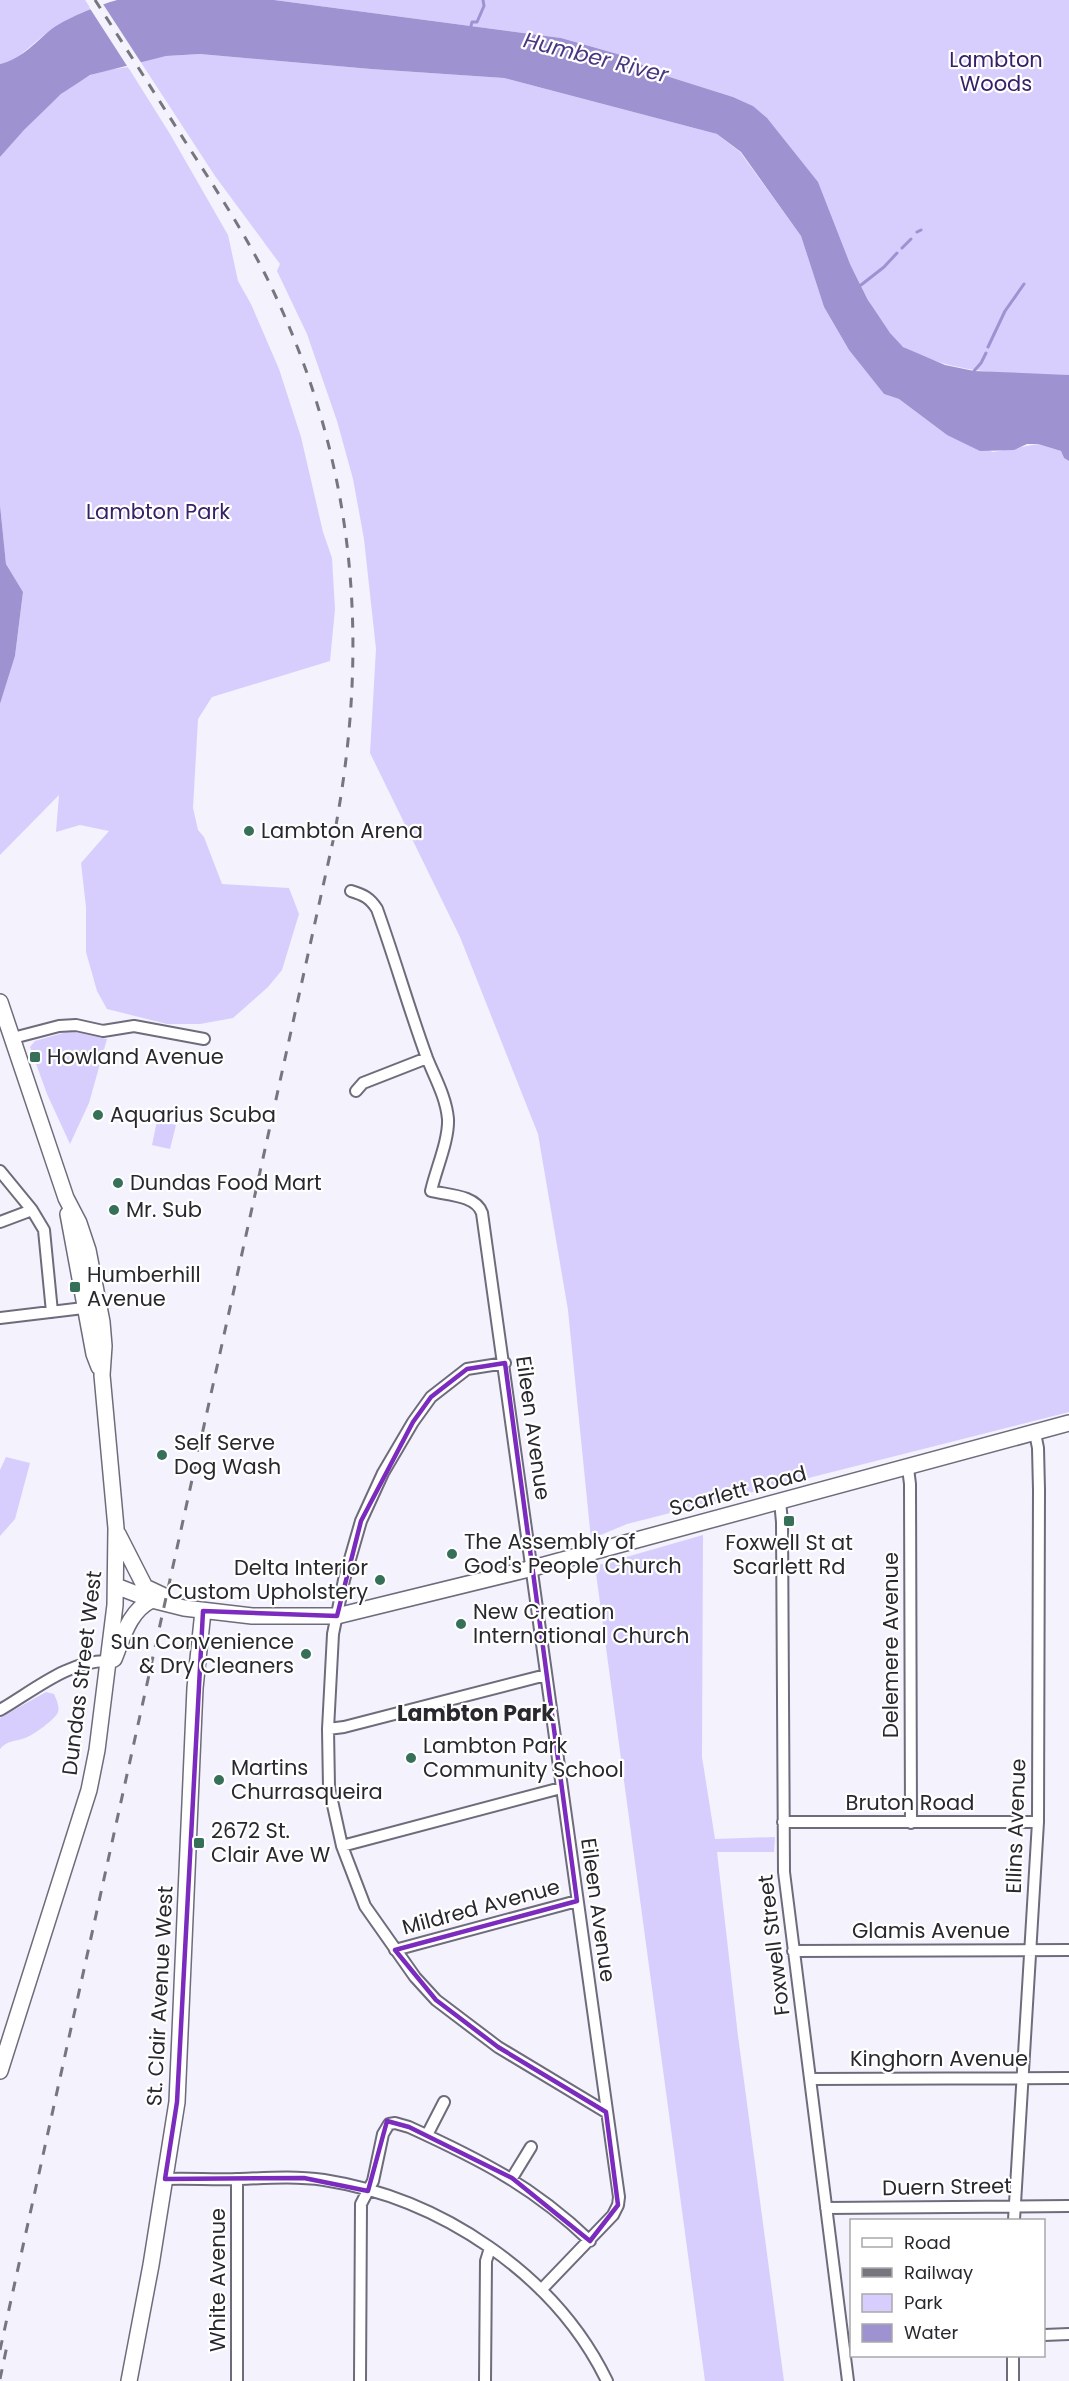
<svg xmlns="http://www.w3.org/2000/svg" width="1069" height="2381" viewBox="0 0 1069 2381" font-family="Poppins,sans-serif">
<style>
.green{fill:#d7cefd}
.water{fill:#9f92d0}
.pier{fill:#f4f2fd}
.lines{fill:none;stroke-linecap:round;stroke-linejoin:round}
.stream{stroke:#9f92d0;stroke-width:3}
.minor-casing{stroke:#6e6c7b;stroke-width:14}
.secondary-casing{stroke:#6e6c7b;stroke-width:18}
.minor{stroke:#fff;stroke-width:10}
.secondary{stroke:#fff;stroke-width:15}
.rail{stroke:#77767e;stroke-width:3;stroke-dasharray:10 10;stroke-linecap:butt}
.marked{fill:none;stroke:#7b2cbf;stroke-width:4.5;stroke-linejoin:round}
.poi-dot{fill:#377058;stroke:#fff;stroke-width:2}
.labels{text-anchor:middle;stroke-width:4.5;stroke-linejoin:round;paint-order:stroke}
.park-label{font-size:21px;fill:#372068;stroke:#fff}
.poi-label{font-size:21px;fill:#29282e;stroke:#fff;text-anchor:start}
.street-label{font-size:21px;fill:#29282e;stroke:#fff}
.water-label{font-size:22px;font-style:italic;fill:#4b3680;stroke:#fff}
.neighbourhood-label{font-size:22px;font-weight:bold;fill:#29282e;stroke:#fff}
</style>
<rect width="100%" height="100%" fill="#f4f2fd"/>
<path class="green" d="M0,0H85L91,9L50,30L13,61L0,64Z
M274,0H1069V375C1014,374 955,375 905,348C882,336 862,284 848,261C817,209 785,158 753,106L733,97L657,73L628,57L561,38Z
M200,54L371,69L504,78L717,134L740,152L801,236L824,307L849,350L884,394L899,399L947,435L993,452L1038,444L1061,451L1064,458L1069,461V1412L627,1524L591,1539L568,1310L538,1134L460,937L370,753L376,649L364,539L353,479L337,421L307,334L277,271L280,264L215,176L140,61L166,56Z
M128,67L170,134L228,235L238,281L251,304L279,369L301,437L323,532L332,558L335,609L330,661L212,697L198,719L193,808L198,830L204,837L222,884L289,888L299,914L282,970L268,987L233,1018L200,1024H167L107,1009L97,991L86,952V907L81,863L109,831L80,825L56,832L59,795L0,855V704L15,656L23,592L6,564L0,505V157C21,133 62,86 91,75C102,70 116,69 128,67Z
M70,1031L107,1039L89,1103L70,1144L47,1094L30,1047L35,1041Z
M157,1121L176,1125L170,1149L152,1145Z
M6,1457L30,1463L15,1519L0,1536V1470Z
M703,1535L702,1757L715,1839L775,1837L774,1852H717L738,2036L784,2381H705L595,1566Z
M46,1692L54,1694C56,1699 60,1706 58,1712C56,1719 32,1736 25,1738C14,1742 8,1740 0,1749V1718Z"/>
<path class="water" d="M117,0H274L561,38L628,57L657,73L733,97L753,106L767,118L818,182L850,264L868,300L890,333L903,347L945,365L974,371L1069,375V461L1064,458L1061,451L1038,444H1027L1014,450L980,451L947,435L899,399L884,394L849,350L824,307L801,236L741,152L717,134L504,78L371,69L200,54L166,56L90,75L61,94L24,130L0,157V64C21,59 34,44 49,31C62,20 101,4 117,0Z
M0,505L6,564L23,592L15,656L0,704Z"/>
<path class="pier" d="M101,1L103,4L142,64L129,69L89,7Z"/>
<g class="lines">
<path class="stream" d="M471,26L472,22H477L484,6L483,0
M917,232L921,230
M902,248L911,239
M861,285L884,267L897,253
M988,347L1005,311L1024,284
M974,371L981,363L986,353"/>
<defs>
<path id="minor" d="M351,891C364,895 370,898 377,909C395,959 409,1009 427,1058C435,1078 446,1097 448,1119C449,1140 436,1169 431,1191C447,1195 476,1195 482,1213L619,2197L618,2205L613,2215L541,2290
M13,1038L59,1026L76,1025L103,1031L134,1026L204,1039
M356,1091L363,1083L427,1058
M0,1171L32,1210L44,1230L52,1312
M0,1222L32,1210
M0,1318L92,1307
M505,1363L467,1369L431,1397L413,1422L383,1473L361,1521L344,1580L333,1634L328,1729L329,1787L342,1846L365,1906L415,1977L436,2000L498,2047L606,2112
M908,1468L910,1484L911,1823
M780,1501L782,1522L784,1872L848,2381
M0,1710C33,1691 69,1660 108,1661
M328,1729L344,1727L546,1675
M783,1822H1038
M342,1846L561,1788
M395,1950L577,1901
M793,1951L1069,1950
M810,2079L1069,2078
M427,2135L444,2102
M512,2178L531,2147
M165,2179C190,2178 214,2180 238,2179C267,2178 295,2176 324,2180C440,2198 555,2274 607,2381
M826,2208L1069,2206
M1014,2220L1038,1822L1039,1490L1038,1448L1035,1433
M1044,2335L1069,2334
M237,2381V2179
M360,2381L361,2204L373,2181L383,2134L389,2124L395,2123L409,2127C479,2159 533,2186 590,2241
M485,2381L486,2261L490,2248
M1013,2381V2356"/>
<path id="secondary" d="M0,1002L66,1198L79,1223L88,1250L102,1322L104,1346L102,1375L116,1528L115,1605L97,1750L89,1790L0,2071
M68,1214L94,1354L99,1367
M118,1534L145,1587L162,1595
M116,1586L152,1600L184,1608L252,1616H337L533,1568L1069,1423
M114,1659C123,1637 129,1611 152,1600
M129,2381L151,2265L177,2102L195,1688L203,1611"/>
</defs>
<use href="#minor" class="minor-casing"/>
<use href="#secondary" class="secondary-casing"/>
<use href="#minor" class="minor"/>
<use href="#secondary" class="secondary"/>
<path class="rail" d="M0,2350L333,841C372,642 356,457 265,274C242,229 215,188 188,146C157,97 126,48 95,0
M0,2379L8,2341"/>
</g>
<path class="marked" d="M505,1363L577,1901L395,1950L436,2000L498,2047L606,2112L618,2205L590,2241L512,2178L409,2127L387,2121L368,2191L304,2178L165,2179L177,2102L203,1611L337,1616L361,1521L413,1422L431,1397L467,1369Z"/>
<g class="poi-dot">
<circle cx="249" cy="831" r="6"/>
<rect x="29" y="1051" width="12" height="12" rx="3"/>
<circle cx="98" cy="1115" r="6"/>
<circle cx="118" cy="1183" r="6"/>
<circle cx="114" cy="1210" r="6"/>
<rect x="69" y="1281" width="12" height="12" rx="3"/>
<circle cx="162" cy="1455" r="6"/>
<rect x="783" y="1515" width="12" height="12" rx="3"/>
<circle cx="452" cy="1554" r="6"/>
<circle cx="380" cy="1580" r="6"/>
<circle cx="461" cy="1624" r="6"/>
<circle cx="306" cy="1654" r="6"/>
<circle cx="411" cy="1758" r="6"/>
<circle cx="219" cy="1780" r="6"/>
<rect x="193" y="1837" width="12" height="12" rx="3"/>
</g>
<g class="labels">
<g class="park-label">
<text x="996" y="67">Lambton<tspan x="996" dy="24">Woods</tspan></text>
<text x="158" y="519">Lambton Park</text>
</g>
<g class="poi-label">
<text x="261" y="838">Lambton Arena</text>
<text x="47" y="1064">Howland Avenue</text>
<text x="110" y="1122">Aquarius Scuba</text>
<text x="130" y="1190">Dundas Food Mart</text>
<text x="126" y="1217">Mr. Sub</text>
<text x="87" y="1282">Humberhill<tspan x="87" dy="24">Avenue</tspan></text>
<text x="174" y="1450">Self Serve<tspan x="174" dy="24">Dog Wash</tspan></text>
<text x="464" y="1549">The Assembly of<tspan x="464" dy="24">God's People Church</tspan></text>
<text x="789" y="1550" text-anchor="middle">Foxwell St at<tspan x="789" dy="24">Scarlett Rd</tspan></text>
<text x="368" y="1575" text-anchor="end">Delta Interior<tspan x="368" dy="24">Custom Upholstery</tspan></text>
<text x="473" y="1619">New Creation<tspan x="473" dy="24">International Church</tspan></text>
<text x="294" y="1649" text-anchor="end">Sun Convenience<tspan x="294" dy="24">&amp; Dry Cleaners</tspan></text>
<text x="423" y="1753">Lambton Park<tspan x="423" dy="24">Community School</tspan></text>
<text x="231" y="1775">Martins<tspan x="231" dy="24">Churrasqueira</tspan></text>
<text x="211" y="1838">2672 St.<tspan x="211" dy="24">Clair Ave W</tspan></text>
</g>
<g class="street-label">
<text transform="translate(533 1428) rotate(82)" y="7">Eileen Avenue</text>
<text transform="translate(738 1491) rotate(-15)" y="7">Scarlett Road</text>
<text transform="translate(891 1645) rotate(-90)" y="7">Delemere Avenue</text>
<text transform="translate(82 1673) rotate(-83)" y="7">Dundas Street West</text>
<text x="910" y="1810">Bruton Road</text>
<text transform="translate(1016 1826) rotate(-88)" y="7">Ellins Avenue</text>
<text transform="translate(481 1907) rotate(-15)" y="7">Mildred Avenue</text>
<text transform="translate(598 1910) rotate(82)" y="7">Eileen Avenue</text>
<text x="931" y="1938">Glamis Avenue</text>
<text transform="translate(774 1945) rotate(-97)" y="7">Foxwell Street</text>
<text transform="translate(160 1996) rotate(-87)" y="7">St. Clair Avenue West</text>
<text x="939" y="2066">Kinghorn Avenue</text>
<text transform="translate(947 2187) rotate(-1)" y="7">Duern Street</text>
<text transform="translate(218 2280) rotate(-90)" y="7">White Avenue</text>
</g>
<g class="water-label">
<text transform="translate(596 57) rotate(14)" y="8">Humber River</text>
</g>
<g class="neighbourhood-label">
<text x="476" y="1721">Lambton Park</text>
</g>
</g>
<rect x="850" y="2219" width="195" height="138" fill="#ffffff" stroke="#a9a9ab" stroke-width="1.5"/>
<rect x="862" y="2238" width="30" height="9" fill="#ffffff" stroke="#a9a9ab" stroke-width="1.5"/>
<text x="904" y="2249" font-size="18" fill="#29282e">Road</text>
<rect x="862" y="2268" width="30" height="9" fill="#77767e" stroke="#a9a9ab" stroke-width="1.5"/>
<text x="904" y="2279" font-size="18" fill="#29282e">Railway</text>
<rect x="862" y="2294" width="30" height="18" fill="#d7cefd" stroke="#a9a9ab" stroke-width="1.5"/>
<text x="904" y="2309" font-size="18" fill="#29282e">Park</text>
<rect x="862" y="2324" width="30" height="18" fill="#9f92d0" stroke="#a9a9ab" stroke-width="1.5"/>
<text x="904" y="2339" font-size="18" fill="#29282e">Water</text>
</svg>
